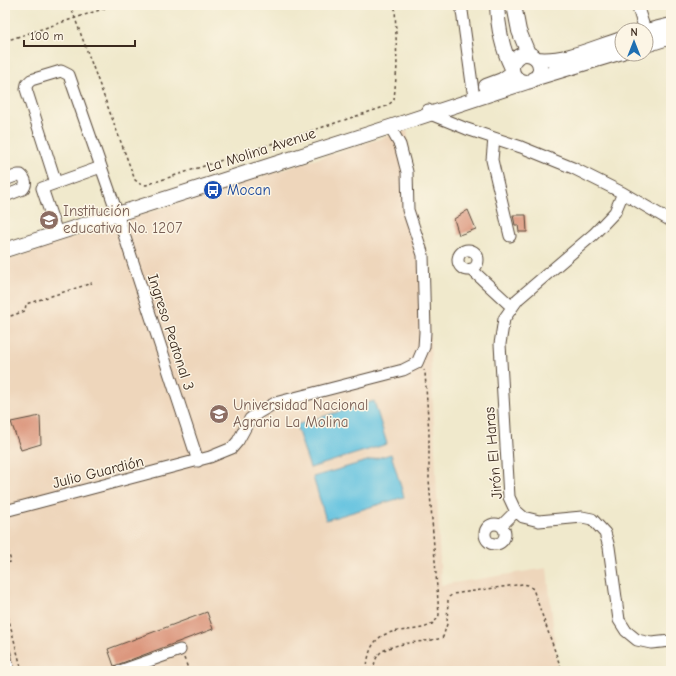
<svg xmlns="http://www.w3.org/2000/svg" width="676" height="676" viewBox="0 0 676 676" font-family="'Comic Neue',sans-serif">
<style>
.built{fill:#eed6bb}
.water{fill:#62c2e0;stroke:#4e767f}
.building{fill:#dc977e}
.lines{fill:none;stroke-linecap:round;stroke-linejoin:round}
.minor-casing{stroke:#564738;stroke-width:13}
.major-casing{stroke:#564738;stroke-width:16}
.path{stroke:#564738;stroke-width:1.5;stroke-dasharray:3 3;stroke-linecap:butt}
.minor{stroke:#fff;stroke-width:11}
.major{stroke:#fff;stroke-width:14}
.labels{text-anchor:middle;stroke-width:3;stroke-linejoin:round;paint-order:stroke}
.street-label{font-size:15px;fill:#3b2a1e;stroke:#fcf5e5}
.transit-label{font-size:15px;fill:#164399;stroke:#fcf5e5;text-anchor:start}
.education-label{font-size:15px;fill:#785e54;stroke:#fcf5e5;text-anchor:start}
</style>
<rect width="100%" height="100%" fill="#fcf5e5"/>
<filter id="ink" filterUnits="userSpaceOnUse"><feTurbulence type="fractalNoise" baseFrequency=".025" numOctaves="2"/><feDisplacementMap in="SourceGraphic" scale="8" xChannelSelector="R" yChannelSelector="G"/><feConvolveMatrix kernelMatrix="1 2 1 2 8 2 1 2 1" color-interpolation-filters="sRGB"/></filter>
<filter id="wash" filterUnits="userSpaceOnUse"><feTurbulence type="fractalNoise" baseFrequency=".012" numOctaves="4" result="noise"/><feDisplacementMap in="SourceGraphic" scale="16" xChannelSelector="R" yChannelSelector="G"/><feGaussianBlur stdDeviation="0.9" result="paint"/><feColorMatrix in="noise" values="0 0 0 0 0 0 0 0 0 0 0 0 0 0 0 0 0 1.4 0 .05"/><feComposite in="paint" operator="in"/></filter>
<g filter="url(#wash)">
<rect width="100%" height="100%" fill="#f0e9cc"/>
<path class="built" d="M407,130L415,223L426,251L441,585L547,568L558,671H5V261L119,222Z"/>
<path class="water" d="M374,401L387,444L310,468L296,425Z
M391,454L404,497L326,520L313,477Z"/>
<g id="blocks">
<path class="building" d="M468,210L476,229L459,235L454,219Z
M513,215H526L527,232H519L518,225H515Z
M40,416L41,444L21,450L11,422Z
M207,612L213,629L114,666L108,649Z"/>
</g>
</g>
<g filter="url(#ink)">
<use href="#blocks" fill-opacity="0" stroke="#564738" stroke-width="1"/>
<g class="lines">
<defs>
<path id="minor" d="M637,5L645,30
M462,11L473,91
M428,110L430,114L467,129L521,147L573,168L623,193L671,221
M494,138L492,160L510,236
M5,180L18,175H21C26,179 27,184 23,189L5,196
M56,183L26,89L27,84L31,80L61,71L69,75L114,204L198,461
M623,193L615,212L594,234L518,299L504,319L500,344L509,497L515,510L523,517L539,521L582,517L592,519L605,533L609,547L619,620L626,631L637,640L651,643L671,641
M57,233L42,188L101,167
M458 260a10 10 0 1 1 20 0a10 10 0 1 1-20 0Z
M471,269L512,307
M5,511L210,457L232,448L238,441L250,419L258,413L275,403L403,370L417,363L424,347L425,332L423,255L408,210L407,172L400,145L390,127
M485 534a10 10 0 1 1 20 0a10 10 0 1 1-20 0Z
M501,526L516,511
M5,654L9,671
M120,671L180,650"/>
<path id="major" d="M497,5C498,27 501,46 511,66
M514,5L519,31L528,53
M646,31L671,25
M646,45L671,37
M512 68a14 14 0 1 1 28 0a14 14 0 1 1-28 0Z
M537,59C566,62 595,47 622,39
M533,79L622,52
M486,86L502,80L512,73
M5,250L390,127L527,82"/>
</defs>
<use href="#minor" class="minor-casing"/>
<use href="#major" class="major-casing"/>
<path class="path" d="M70,5L135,180L140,184L146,185L387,106L394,100L397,66L395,5
M5,41L115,5
M5,318L25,311L26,304L92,283
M5,539L11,562L5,563
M5,605L21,667
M184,658L189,671
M367,671C368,608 426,646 439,615L429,479V433L425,372L424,370
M373,671C374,665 375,658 380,653C391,643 423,642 438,639L443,637L447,624L448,600L449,597L453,594L523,584L528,585L533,589L562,671"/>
<use href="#minor" class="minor"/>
<use href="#major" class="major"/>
</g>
</g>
<defs>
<symbol id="bus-disc" viewBox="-11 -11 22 22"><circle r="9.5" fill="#1a4fb4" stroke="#fcf5e5"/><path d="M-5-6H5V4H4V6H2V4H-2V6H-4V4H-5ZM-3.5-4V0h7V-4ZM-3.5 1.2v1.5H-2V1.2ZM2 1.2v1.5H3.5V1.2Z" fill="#fff"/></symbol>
<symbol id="school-disc" viewBox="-11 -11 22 22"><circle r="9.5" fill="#8d6e63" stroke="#fcf5e5"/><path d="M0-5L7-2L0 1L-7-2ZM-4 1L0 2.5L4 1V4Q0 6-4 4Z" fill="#fff"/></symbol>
<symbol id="university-disc" viewBox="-11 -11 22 22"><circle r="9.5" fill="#8d6e63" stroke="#fcf5e5"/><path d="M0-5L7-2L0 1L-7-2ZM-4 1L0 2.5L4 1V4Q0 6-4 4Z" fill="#fff"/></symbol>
</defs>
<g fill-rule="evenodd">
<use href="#bus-disc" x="202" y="179" width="22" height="22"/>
<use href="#school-disc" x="38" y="209" width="22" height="22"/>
<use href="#university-disc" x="208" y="403" width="22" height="22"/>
</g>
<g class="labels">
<g class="street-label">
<text transform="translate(261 150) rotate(-18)" y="5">La Molina Avenue</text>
<text transform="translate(171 332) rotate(72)" y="5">Ingreso Peatonal 3</text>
<text transform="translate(493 453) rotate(-95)" y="5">Jirón El Haras</text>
<text transform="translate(98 472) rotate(-14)" y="5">Julio Guardión</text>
</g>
<g class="transit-label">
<text x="227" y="195">Mocan</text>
</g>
<g class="education-label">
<text x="63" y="216">Institución<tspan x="63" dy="17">educativa No. 1207</tspan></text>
<text x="233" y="410">Universidad Nacional<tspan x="233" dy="17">Agraria La Molina</tspan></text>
</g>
</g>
<rect width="676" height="676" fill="none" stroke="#fcf5e5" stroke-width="20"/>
<g transform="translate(634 42)"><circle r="19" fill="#fcf5e5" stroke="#afa495"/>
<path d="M0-3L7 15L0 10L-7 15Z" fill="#1f6fb2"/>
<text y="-6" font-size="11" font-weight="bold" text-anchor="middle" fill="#3b2a1e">N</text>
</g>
<path d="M24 40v6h111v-6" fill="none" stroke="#3b2a1e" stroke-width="2"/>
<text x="30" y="40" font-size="12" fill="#3b2a1e" stroke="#fcf5e5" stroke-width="3" paint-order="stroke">100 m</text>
</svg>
